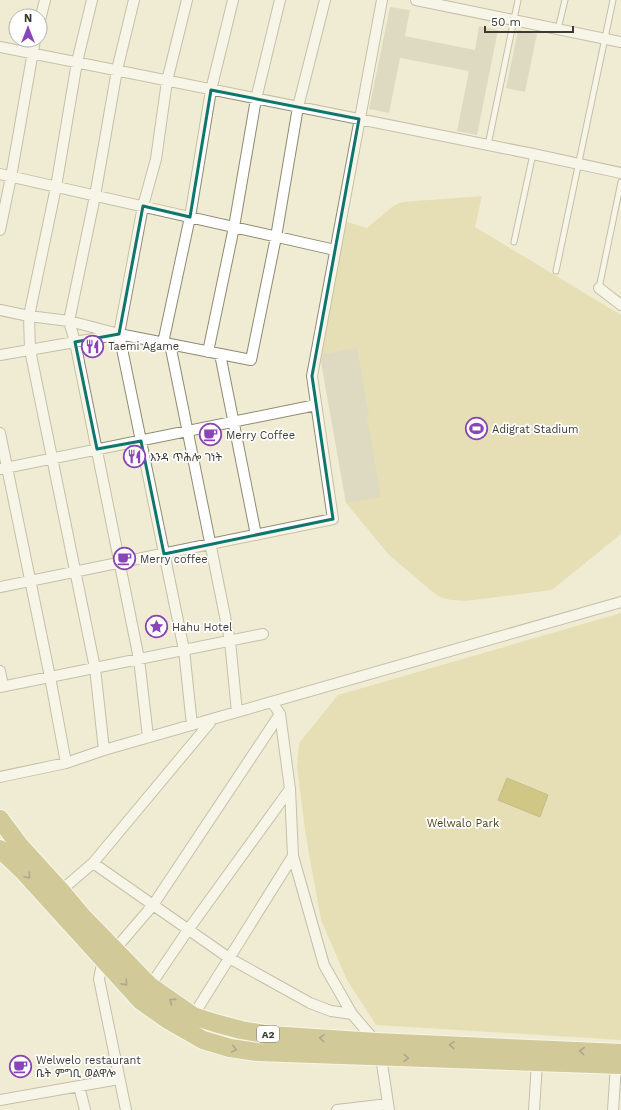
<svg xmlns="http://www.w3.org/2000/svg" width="621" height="1110" viewBox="0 0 621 1110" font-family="'Work Sans','Noto Sans Ethiopic',sans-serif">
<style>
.green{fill:#d9cf91}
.water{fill:#ac9a26;stroke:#8b7e29}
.building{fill:#c8c4ac}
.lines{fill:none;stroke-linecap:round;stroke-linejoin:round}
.lane-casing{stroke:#8e8a74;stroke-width:7}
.street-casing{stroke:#8e8a74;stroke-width:12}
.highway-casing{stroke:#fff;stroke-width:20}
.lane{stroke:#fff;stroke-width:5}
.street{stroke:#fff;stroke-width:10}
.highway{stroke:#aa9d51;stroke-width:18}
.oneway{stroke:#5e583b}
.marked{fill:none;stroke:#0f766e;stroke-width:3;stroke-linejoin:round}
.labels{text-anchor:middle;stroke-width:3.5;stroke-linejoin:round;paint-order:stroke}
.shield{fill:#fff;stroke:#77766f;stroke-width:1}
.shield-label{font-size:10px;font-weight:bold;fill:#3d3b31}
.poi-label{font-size:11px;fill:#3d3b31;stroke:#fff;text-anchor:start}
.park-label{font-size:11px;fill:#4e461a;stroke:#fff}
</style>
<rect width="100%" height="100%" fill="#f0ecd4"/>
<path class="green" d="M482,196L475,227L621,315V534L552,590L466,601L451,600L442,598L434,593L389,555L346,503L320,355L344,221L367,228L393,206L402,202Z
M621,613V1040L376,1025L347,980L321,920L306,837L297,767L299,743L338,695Z"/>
<path class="water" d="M507,778L548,795L540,817L498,800Z"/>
<path class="building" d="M390,7L410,10L405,36L475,50L479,26L498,30L477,135L457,131L469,71L400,58L389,113L369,109Z
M518,30L537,34L525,92L506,88Z
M357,348L369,415L367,416L381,497L346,503L321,362L323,354Z"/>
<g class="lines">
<defs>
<path id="lane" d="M558,29L565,0
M488,145L518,0
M514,242L533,154
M556,271L613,0
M599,288L621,182"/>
<path id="street" d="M92,0L77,62L56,187L29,316L30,350L95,668L104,750
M134,0L117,70L95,196L69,321L75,342L139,659L148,737
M187,0L167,81L156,159L143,206L119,334L184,650L192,725
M416,0L621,42
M40,20L45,0
M0,47L533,154L621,173
M0,174L335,250
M0,230L11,177L35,40
M599,288L621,305
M0,310L29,316L69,321L119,334L251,360L276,237L298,107L325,0
M163,343L190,217L211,90L233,0
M170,344L230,641L237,712
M208,352L234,227L256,99L280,0
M220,354L256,535
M0,355L115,335
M0,433L50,677L66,763
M0,469L316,405
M0,587L333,519L312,376L382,0
M0,671L3,686
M0,687L263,634
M272,702L280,714L290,789L293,856L324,965L352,1014L376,1042L381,1057L389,1110
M0,777L66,763L104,750L621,602
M93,863L229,958L310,1003L331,1011L352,1014
M57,894L93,863L213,719
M150,986L188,930L290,789
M193,1016L293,856
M79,1086L85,1110
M0,1100L119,1079
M126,1110L99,979L101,969L105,961L153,905L280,714
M337,1110L388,1104
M534,1110L537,1062
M613,1110L616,1065"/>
<path id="highway" d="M0,819L20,846L61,891L82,916L150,986L193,1016L215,1023L241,1030L270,1035L376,1042L621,1053
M0,849L23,871L141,1001L168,1020L203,1040L230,1048L257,1052L621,1065"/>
</defs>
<use href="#lane" class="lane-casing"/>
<use href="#street" class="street-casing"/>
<use href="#highway" class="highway-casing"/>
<use href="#lane" class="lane"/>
<use href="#street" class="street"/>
<use href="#highway" class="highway"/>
</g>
<defs><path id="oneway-chevron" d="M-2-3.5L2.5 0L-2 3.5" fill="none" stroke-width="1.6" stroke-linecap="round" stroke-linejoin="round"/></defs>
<g class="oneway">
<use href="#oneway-chevron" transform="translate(28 876) rotate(48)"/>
<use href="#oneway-chevron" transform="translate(125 983) rotate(48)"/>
<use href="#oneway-chevron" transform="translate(172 1001) rotate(-144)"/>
<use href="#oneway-chevron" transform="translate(322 1038) rotate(-176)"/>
<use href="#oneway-chevron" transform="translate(452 1045) rotate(-177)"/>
<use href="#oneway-chevron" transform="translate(234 1049) rotate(10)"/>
<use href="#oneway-chevron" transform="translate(582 1051) rotate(-177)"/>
<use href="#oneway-chevron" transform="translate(406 1058) rotate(2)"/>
</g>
<path d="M0 0H621V1110H0ZM211,90L359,119L312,376L333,519L164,554L141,441L97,449L75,342L119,334L143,206L190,217Z" fill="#f0ecd4" fill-opacity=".55" fill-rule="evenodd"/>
<path class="marked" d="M211,90L359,119L312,376L333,519L164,554L141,441L97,449L75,342L119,334L143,206L190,217Z"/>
<defs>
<symbol id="restaurant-ring" viewBox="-11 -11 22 22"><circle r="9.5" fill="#fff" stroke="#8a44b7" stroke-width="1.5"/><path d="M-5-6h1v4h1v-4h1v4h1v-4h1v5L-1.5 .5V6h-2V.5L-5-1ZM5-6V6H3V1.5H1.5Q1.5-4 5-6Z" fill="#8a44b7"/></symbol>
<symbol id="stadium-ring" viewBox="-11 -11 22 22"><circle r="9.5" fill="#fff" stroke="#8a44b7" stroke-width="1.5"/><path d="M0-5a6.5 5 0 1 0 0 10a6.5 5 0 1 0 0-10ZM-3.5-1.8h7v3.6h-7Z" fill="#8a44b7"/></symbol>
<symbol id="cafe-ring" viewBox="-11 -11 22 22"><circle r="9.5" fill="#fff" stroke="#8a44b7" stroke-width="1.5"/><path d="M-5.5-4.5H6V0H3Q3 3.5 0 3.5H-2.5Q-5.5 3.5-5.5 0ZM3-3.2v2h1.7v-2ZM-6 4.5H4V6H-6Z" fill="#8a44b7"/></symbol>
<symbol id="sight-ring" viewBox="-11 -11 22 22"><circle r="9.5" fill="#fff" stroke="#8a44b7" stroke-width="1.5"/><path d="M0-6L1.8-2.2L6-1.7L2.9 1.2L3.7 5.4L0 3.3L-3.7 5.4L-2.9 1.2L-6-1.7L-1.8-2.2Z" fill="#8a44b7"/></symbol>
</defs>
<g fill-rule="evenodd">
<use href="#restaurant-ring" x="80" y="334" width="25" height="25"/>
<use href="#stadium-ring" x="464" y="416" width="25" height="25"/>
<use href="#cafe-ring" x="198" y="422" width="25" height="25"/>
<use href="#restaurant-ring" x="122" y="444" width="25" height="25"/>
<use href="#cafe-ring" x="112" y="546" width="25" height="25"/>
<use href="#sight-ring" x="144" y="614" width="25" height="25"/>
<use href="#cafe-ring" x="8" y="1054" width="25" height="25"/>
</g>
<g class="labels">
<rect class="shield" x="257" y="1026" width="22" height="16" rx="3"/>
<g class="shield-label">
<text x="268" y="1038">A2</text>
</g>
<g class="poi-label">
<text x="108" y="350">Taemi Agame</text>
<text x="492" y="433">Adigrat Stadium</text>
<text x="226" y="439">Merry Coffee</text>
<text x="150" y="461">እንዳ ጥሕሎ ገነት</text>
<text x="140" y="563">Merry coffee</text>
<text x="172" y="631">Hahu Hotel</text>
<text x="36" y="1064">Welwelo restaurant<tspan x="36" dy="13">ቤት ምግቢ ወልዋሎ</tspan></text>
</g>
<g class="park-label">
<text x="463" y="827">Welwalo Park</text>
</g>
</g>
<g transform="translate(28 28)"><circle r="19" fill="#ffffff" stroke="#b1b1ad"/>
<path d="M0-3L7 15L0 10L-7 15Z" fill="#8a44b7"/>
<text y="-6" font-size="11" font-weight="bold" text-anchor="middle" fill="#3d3b31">N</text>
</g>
<path d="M485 26v6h88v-6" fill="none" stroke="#3d3b31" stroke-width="2"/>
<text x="491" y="26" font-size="12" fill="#3d3b31" stroke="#ffffff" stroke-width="3" paint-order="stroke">50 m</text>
</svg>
